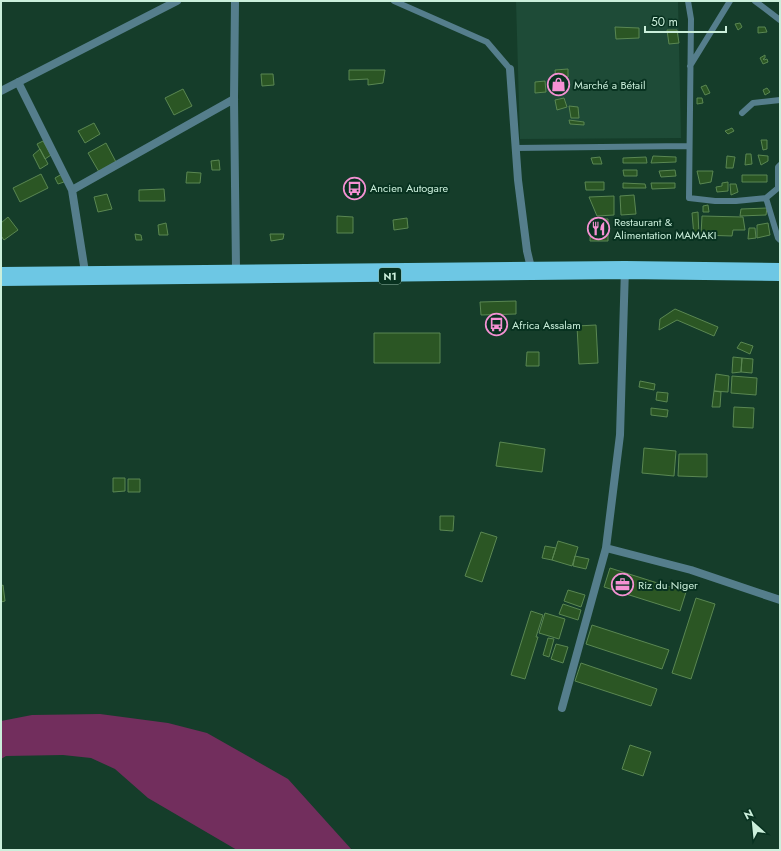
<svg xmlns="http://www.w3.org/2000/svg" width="781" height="851" viewBox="0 0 781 851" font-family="Jost,sans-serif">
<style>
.built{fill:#1e4b37}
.water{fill:#722e5d}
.building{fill:#2b5624;stroke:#5a8752}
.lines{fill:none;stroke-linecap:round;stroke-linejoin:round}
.service{stroke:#557e8c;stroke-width:6}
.minor{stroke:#557e8c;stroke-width:8}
.primary{stroke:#6dc7e4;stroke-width:10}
.labels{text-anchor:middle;stroke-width:4;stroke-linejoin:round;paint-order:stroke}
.shield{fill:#083220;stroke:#90b6a3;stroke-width:1}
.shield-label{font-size:10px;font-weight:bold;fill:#cbefdb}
.poi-label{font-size:11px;fill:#cbefdb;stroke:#083220;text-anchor:start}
</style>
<rect width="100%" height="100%" fill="#153d2a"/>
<path class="built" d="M516,1H678L681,138L520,139Z"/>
<path class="water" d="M100,714L168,723L207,733L288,779L352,850H237L148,798L115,769L91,758L63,755L6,756L1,759V721L32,715Z"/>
<path class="building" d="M740,23L742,27L738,30L735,24Z
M615,27L639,28V38L616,39Z
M758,27H765L767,32L758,33Z
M667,30H677L679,43L669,44Z
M765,55V58L763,59L764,60L767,59L768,62L763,64L760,58Z
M568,69V77L556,80L555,70Z
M349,70H385L383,83L368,85V79L349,80Z
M261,74H273L274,85L262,86Z
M545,81L546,92L535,93V82Z
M706,85L710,93L705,95L701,87Z
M767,88L770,92L765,95L763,90Z
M183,89L192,106L174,115L165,98Z
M564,98L567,107L557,110L555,100Z
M697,98H702L703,103L697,104Z
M569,106L578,107L579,118H571Z
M569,120L584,122V125L570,124Z
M94,123L100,134L85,143L78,131Z
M732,128L734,131L728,134L725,131Z
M761,140H767V149L763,150Z
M43,141L51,155L45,159L37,144Z
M106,143L116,162L99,172L88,153Z
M40,149L48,164L40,169L33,155Z
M746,154H751L752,164L745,165Z
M758,155L768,156V161L761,165Z
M653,156L676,157V162L651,163Z
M727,156L735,157L733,168H726Z
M600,157L602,164H593L591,158Z
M646,157L647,163H623V158Z
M219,160L220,170H212L211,161Z
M623,170H637V176H624Z
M675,170L676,176L661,177L659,171Z
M697,171H713L711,182L700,184Z
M187,172L201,173L200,183H186Z
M41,174L48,188L20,202L13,188Z
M62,174L64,182L58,184L55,178Z
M742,175H767V182H742Z
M585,182H604V190H586Z
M728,182V191L717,192L716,187L722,186V183Z
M623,183L645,184L646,188H623Z
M651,183H675V188L652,189Z
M730,184H736L738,192L731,195Z
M164,189L165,201H139V190Z
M107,194L112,209L98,212L94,197Z
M634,195L636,214L621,215L620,196Z
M614,196V215L597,216L589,197Z
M708,205L709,212H703V206Z
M767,208L766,215L740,216L741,209Z
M698,212L699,236H694L692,213Z
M337,216L353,217V233H337Z
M702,216L743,217L745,230H733L732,236L701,235Z
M8,217L18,230L4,240L1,236V223Z
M407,218L408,228L394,230L393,220Z
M591,219H608V241H590Z
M166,223L168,235H159L158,225Z
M768,223L770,235L757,238V225Z
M749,228H755L756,238L748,239Z
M135,234L141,235L142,240H136Z
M270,234H284L283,239L271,241Z
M516,301V314L481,315L480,302Z
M675,309L718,327L714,336L677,320L659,330L660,319Z
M596,325L598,363L579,364L577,326Z
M374,333H440V363H374Z
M741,342L753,346L750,354L737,348Z
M527,352H539V366H526Z
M733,357L742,358L741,372L732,373Z
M742,358L753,359L752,373L741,372Z
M716,374L729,376L728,392L714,391Z
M732,376L757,378L756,395L731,393Z
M640,381L655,384L654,390L639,387Z
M714,391L721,392L720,407H712Z
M657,392L668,393L667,402L656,400Z
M734,407L754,408L753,428L733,427Z
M651,408L668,410L667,417L651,415Z
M500,442L545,449L542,472L496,466Z
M644,448L676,451L674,476L642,473Z
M679,454H707V477L678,476Z
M113,478H125V491L113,492Z
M128,479H140V492H128Z
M440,516H454L453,531L440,530Z
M481,532L497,537L482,582L465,576Z
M558,541L578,547L572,566L552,560Z
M545,546L556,548L552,560L542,558Z
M575,556L589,559L586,569L573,566Z
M610,568L686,592L680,611L604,587Z
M3,585L5,601L1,602V586Z
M568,590L585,595L581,607L564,601Z
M696,598L715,604L691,679L672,673Z
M563,604L581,610L578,620L559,614Z
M531,611L543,615L536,637H538L525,679L511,675Z
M545,613L565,619L559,639L539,633Z
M592,625L669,650L662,669L586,644Z
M548,638L554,639L549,657L543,655Z
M556,644L568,647L563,663L551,659Z
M581,663L657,689L651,706L575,681Z
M630,745L651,752L643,776L622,769Z"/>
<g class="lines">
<path class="service" d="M394,1L487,42L510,69
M688,1L691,19L689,198L715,201H736L766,198L778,188V167L780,165
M755,1L780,20
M690,66L730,1
M742,113L753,103L780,100
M515,148L688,146
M766,198L778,238L780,240"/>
<path class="minor" d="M235,1L234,99L236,269
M510,69L518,180L527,251L532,272
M18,82L72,190L85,272
M1,91L177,1
M72,190L234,99
M606,548L691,570L780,600
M562,708L606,548L620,435L625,268"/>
<path class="primary" d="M1,272L625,266L780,268
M1,281L625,274L780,276"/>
</g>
<defs>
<symbol id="shop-ring" viewBox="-11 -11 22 22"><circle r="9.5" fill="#083220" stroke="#f491d3" stroke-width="1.5"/><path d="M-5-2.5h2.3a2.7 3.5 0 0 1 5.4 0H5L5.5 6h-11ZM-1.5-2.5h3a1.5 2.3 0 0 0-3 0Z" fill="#f491d3"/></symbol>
<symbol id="bus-ring" viewBox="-11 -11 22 22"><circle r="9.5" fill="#083220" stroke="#f491d3" stroke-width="1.5"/><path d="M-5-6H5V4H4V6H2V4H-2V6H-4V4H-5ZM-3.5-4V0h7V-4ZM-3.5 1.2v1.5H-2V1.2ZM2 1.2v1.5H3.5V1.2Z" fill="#f491d3"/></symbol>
<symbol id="restaurant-ring" viewBox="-11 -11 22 22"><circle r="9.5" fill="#083220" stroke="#f491d3" stroke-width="1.5"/><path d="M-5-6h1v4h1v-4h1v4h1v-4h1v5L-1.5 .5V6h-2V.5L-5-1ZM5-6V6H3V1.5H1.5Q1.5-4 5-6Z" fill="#f491d3"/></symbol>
<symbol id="office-ring" viewBox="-11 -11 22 22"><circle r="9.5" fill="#083220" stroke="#f491d3" stroke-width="1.5"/><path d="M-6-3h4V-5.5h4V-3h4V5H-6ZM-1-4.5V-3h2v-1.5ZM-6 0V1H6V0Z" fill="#f491d3"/></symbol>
</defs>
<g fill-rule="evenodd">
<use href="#shop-ring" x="546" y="72" width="25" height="25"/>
<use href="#bus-ring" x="342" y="176" width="25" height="25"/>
<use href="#restaurant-ring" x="586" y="216" width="25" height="25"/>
<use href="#bus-ring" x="484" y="312" width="25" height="25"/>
<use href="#office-ring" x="610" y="572" width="25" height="25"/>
</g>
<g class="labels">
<rect class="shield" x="379" y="268" width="22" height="16" rx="3"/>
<g class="shield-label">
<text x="390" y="280">N1</text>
</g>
<g class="poi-label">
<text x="574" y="89">Marché a Bétail</text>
<text x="370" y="192">Ancien Autogare</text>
<text x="614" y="226">Restaurant &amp;<tspan x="614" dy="13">Alimentation MAMAKI</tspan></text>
<text x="512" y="329">Africa Assalam</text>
<text x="638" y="589">Riz du Niger</text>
</g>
</g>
<rect width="781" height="851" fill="none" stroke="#cbefdb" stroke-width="4"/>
<g transform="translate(753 823) rotate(333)" stroke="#083220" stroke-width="3" paint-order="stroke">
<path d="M0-3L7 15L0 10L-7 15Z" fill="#cbefdb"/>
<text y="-6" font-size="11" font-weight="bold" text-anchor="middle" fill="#cbefdb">N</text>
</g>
<path d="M645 26v6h81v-6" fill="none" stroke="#cbefdb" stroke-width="2"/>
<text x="651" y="26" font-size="12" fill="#cbefdb" stroke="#083220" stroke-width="3" paint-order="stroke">50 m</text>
</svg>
